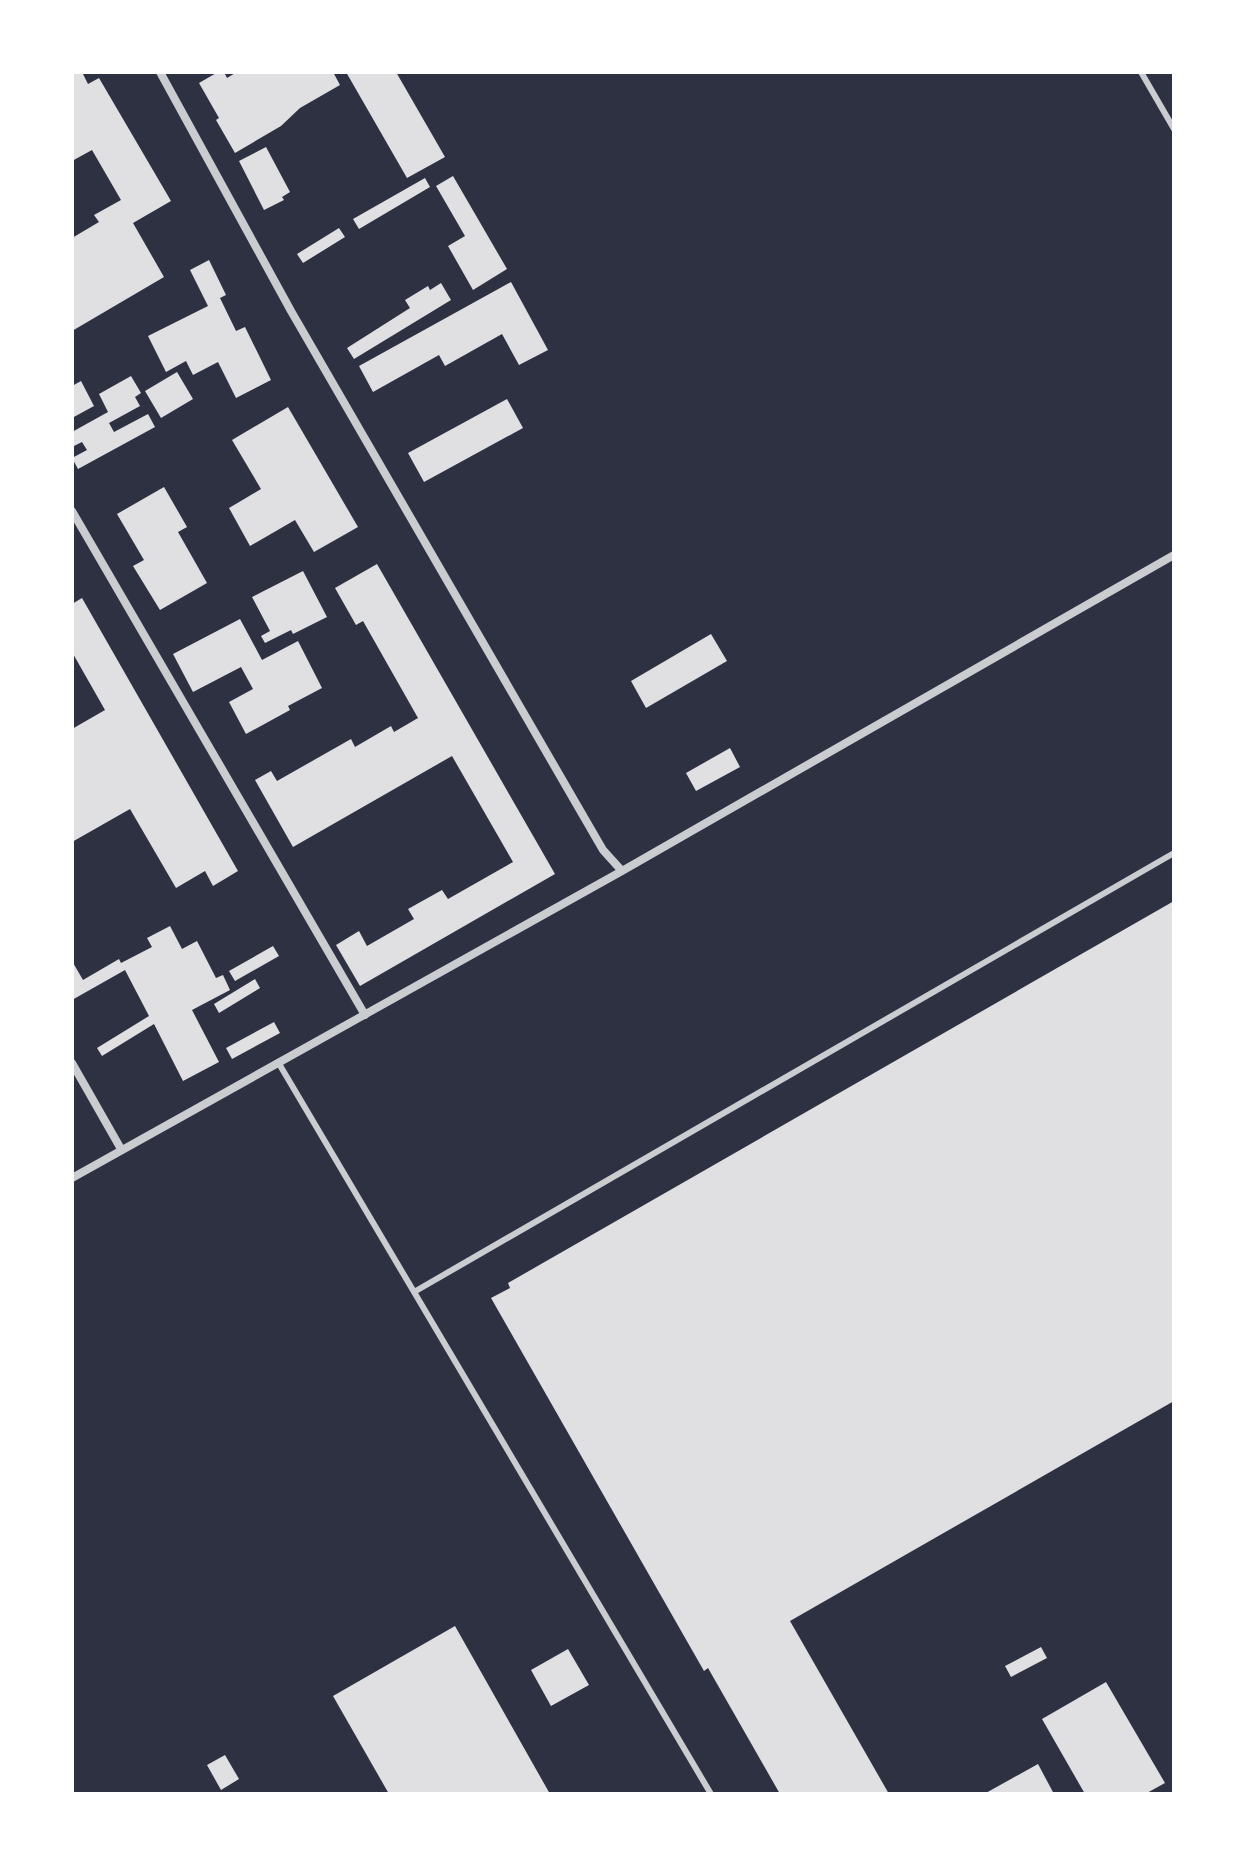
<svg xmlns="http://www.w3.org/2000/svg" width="1246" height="1866" viewBox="0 0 1246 1866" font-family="Quicksand,sans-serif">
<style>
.building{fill:#e0e0e3}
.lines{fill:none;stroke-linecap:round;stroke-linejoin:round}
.service{stroke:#caccd0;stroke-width:6}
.minor{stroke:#caccd0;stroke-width:8}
</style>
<rect width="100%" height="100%" fill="#2d3142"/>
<path class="building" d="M72,72H82L88,84L99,78L171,201L133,223L164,277L72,331V238L99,222L94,215L121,200L92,150L72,161Z
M218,72H224L227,78L237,72H333L340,85L300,108L281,126L235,153L216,120L219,118L199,83Z
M346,72H396L445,157L407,178Z
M266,147L290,192L282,197L284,200L264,210L239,161Z
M453,176L507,269L473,290L448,246L465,236L436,186Z
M425,178L430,187L359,229L353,219Z
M339,228L345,237L303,263L297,254Z
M209,260L226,295L220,298L236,331L245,327L271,380L236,398L218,362L193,375L186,361L166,372L148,336L208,306L190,270Z
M511,282L548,350L519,365L502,334L445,366L439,355L373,392L359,366Z
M441,283L451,300L354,359L347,348L410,308L405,300L428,286L430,290Z
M177,372L193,399L161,418L145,391Z
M131,376L141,393L135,397L140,406L109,423L114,432L148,414L155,427L78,469L72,458L87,450L82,442L72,447V432L108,412L99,394Z
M81,381L94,406L72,418V386Z
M507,399L523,428L424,482L408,453Z
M288,407L358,527L314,552L295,520L250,546L229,508L261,489L232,440Z
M164,487L187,527L178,532L207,583L160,610L133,566L144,560L117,514Z
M377,564L555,874L360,986L336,945L359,931L367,946L414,919L408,909L442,890L448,899L513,862L452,756L293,847L255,780L271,771L277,781L351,739L355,747L391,726L394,732L418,718L363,621L356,625L335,588Z
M303,571L327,617L293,634L291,630L265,643L261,636L270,631L252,597Z
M82,598L238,871L213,886L205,871L176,888L130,809L72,842V729L105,710L72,652V604Z
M240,619L262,660L298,641L322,688L288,706L290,710L246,734L229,702L253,689L241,667L193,692L173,654Z
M711,634L727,661L646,708L631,681Z
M730,748L740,767L696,791L686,773Z
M1174,901V1401L790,1621L889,1794H780L708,1668L704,1671L491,1298L510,1288L508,1283Z
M170,926L182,949L197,941L216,978L223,975L230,990L192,1010L219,1062L183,1081L154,1024L102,1056L97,1048L149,1016L125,970L72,1000V961L83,980L119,959L121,963L152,947L147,938Z
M273,946L279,956L235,981L229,971Z
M255,979L260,988L219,1013L214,1004Z
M274,1022L280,1033L232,1059L226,1048Z
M455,1626L550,1794H389L333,1696Z
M1041,1647L1047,1658L1011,1677L1005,1666Z
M568,1649L589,1685L551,1706L531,1670Z
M1106,1682L1165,1783L1145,1794H1085L1042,1719Z
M225,1755L239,1779L221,1790L207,1765Z
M1038,1764L1054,1794H984Z"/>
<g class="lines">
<path class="service" d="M1141,72L1174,129
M278,1062L711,1794
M414,1292L1174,853"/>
<path class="minor" d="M160,72L291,311L603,850L622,871
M72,511L365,1015
M72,1063L121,1149
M72,1178L622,871L1174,555"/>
</g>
<rect width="1246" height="1866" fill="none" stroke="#ffffff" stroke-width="148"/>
</svg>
